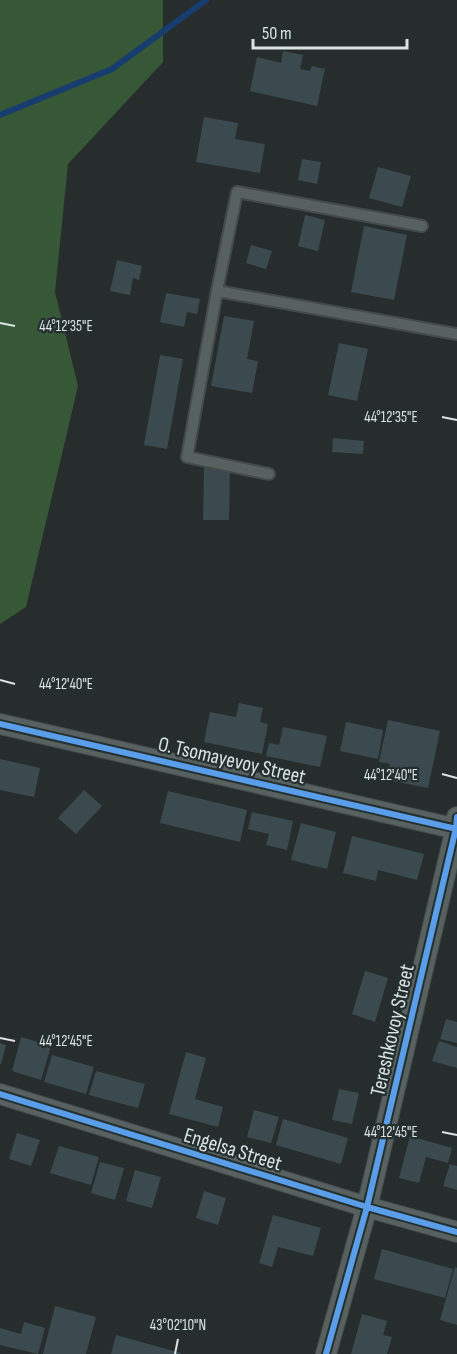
<svg xmlns="http://www.w3.org/2000/svg" width="457" height="1354" viewBox="0 0 457 1354" font-family="'Sofia Sans Condensed',sans-serif">
<style>
.green{fill:#375836}
.lines{fill:none;stroke-linecap:round;stroke-linejoin:round}
.stream{stroke:#173c6e;stroke-width:6}
.building{fill:#3a4a4f}
.service-casing{stroke:#454949;stroke-width:14}
.minor-casing{stroke:#454949;stroke-width:22}
.service{stroke:#57615f;stroke-width:10}
.minor{stroke:#57615f;stroke-width:20}
.cycleway-casing{stroke:#242f30;stroke-width:10}
.cycleway{stroke:#5a9eea;stroke-width:6}
.ticks{fill:none;stroke:#dce3e3;stroke-width:2}
.labels{text-anchor:middle;stroke-width:4.5;stroke-linejoin:round;paint-order:stroke}
.street-label{font-size:21px;fill:#dce3e3;stroke:#242f30}
.ticks-label{font-size:15px;text-anchor:middle;fill:#dce3e3;stroke:#242f30;stroke-width:4.5;stroke-linejoin:round;paint-order:stroke}
</style>
<rect width="100%" height="100%" fill="#272d2d"/>
<path class="green" d="M0,0H163V62L68,164L55,292L78,386L26,607L0,624Z"/>
<g class="lines">
<path class="stream" d="M0,115L112,69L206,0"/>
</g>
<path class="building" d="M283,51L303,55L300,69L310,71L312,66L325,69L317,106L250,91L257,57L281,63Z
M204,117L238,123L235,139L265,144L260,173L196,162Z
M302,159L321,162L317,184L298,180Z
M378,167L411,176L402,207L369,198Z
M305,215L325,220L318,251L298,246Z
M364,226L407,235L394,300L351,292Z
M251,245L272,251L266,269L246,263Z
M117,260L142,266L139,280L133,278L130,295L110,291Z
M166,293L200,299L197,314L187,312L184,327L160,322Z
M224,316L254,321L247,359L258,361L252,393L211,386Z
M339,343L368,349L357,401L328,395Z
M160,355L183,359L167,449L144,445Z
M333,438L364,441L363,454L332,452Z
M204,468H230L229,520H203Z
M239,703L263,708L260,722L268,724L262,754L204,742L210,712L236,717Z
M388,720L440,731L428,788L387,780L390,764L379,762Z
M346,722L383,730L378,759L340,751Z
M283,727L327,736L320,767L266,756L269,743L279,745Z
M0,759L40,768L34,797L0,790Z
M84,790L102,806L76,834L58,818Z
M168,791L247,810L240,842L160,823Z
M252,812L293,821L287,850L266,845L269,834L248,829Z
M301,823L336,832L327,869L291,860Z
M352,836L424,854L417,880L378,870L376,881L343,873Z
M365,971L388,978L375,1022L352,1014Z
M446,1019L457,1022V1043L440,1039Z
M21,1037L51,1046L41,1080L12,1071Z
M439,1041L457,1047V1068L432,1061Z
M0,1043L6,1045L1,1064H0Z
M186,1052L206,1058L195,1099L223,1107L218,1127L169,1114Z
M52,1055L94,1067L86,1094L44,1082Z
M96,1071L145,1084L138,1108L89,1095Z
M339,1089L359,1093L352,1124L332,1120Z
M254,1110L279,1117L271,1143L247,1137Z
M283,1119L348,1138L341,1164L276,1145Z
M17,1133L40,1140L31,1166L9,1159Z
M410,1136L452,1148L448,1163L426,1157L419,1183L399,1178Z
M59,1146L99,1157L91,1185L50,1173Z
M100,1162L124,1168L115,1200L91,1193Z
M450,1164L457,1166V1190L443,1186Z
M135,1170L161,1177L152,1208L126,1201Z
M204,1191L226,1198L218,1225L196,1218Z
M273,1215L321,1228L313,1256L278,1247L272,1267L259,1263Z
M382,1249L453,1269L445,1298L374,1279Z
M455,1267L457,1268V1325L440,1320Z
M55,1306L96,1317L86,1354H43Z
M362,1314L387,1321L383,1335L392,1337L387,1354H351Z
M24,1322L45,1328L38,1354L0,1345V1328L21,1334Z
M116,1335L181,1353V1354H111Z"/>
<g class="lines">
<defs>
<path id="service" d="M217,291L237,192L422,226
M269,474L187,457L217,291L457,334"/>
<path id="minor" d="M0,724L457,829
M0,1094L367,1207L457,1232
M326,1354L367,1207L456,828L457,817"/>
</defs>
<use href="#service" class="service-casing"/>
<use href="#minor" class="minor-casing"/>
<use href="#service" class="service"/>
<use href="#minor" class="minor"/>
<defs>
<path id="cycleway" d="M0,724L457,829
M0,1094L367,1207L457,1232
M326,1354L367,1207L456,828L457,817"/>
</defs>
<use href="#cycleway" class="cycleway-casing"/>
<use href="#cycleway" class="cycleway"/>
</g>
<path class="ticks" d="M0,323L15,326M442,417L457,420M0,680L15,684M442,774L457,778M0,1038L15,1041M442,1132L457,1135M175,1354L178,1339"/>
<g class="labels">
<g class="street-label">
<text transform="translate(232 760) rotate(13)" y="7">O. Tsomayevoy Street</text>
<text transform="translate(392 1030) rotate(-77)" y="7">Tereshkovoy Street</text>
<text transform="translate(233 1149) rotate(17)" y="7">Engelsa Street</text>
</g>
</g>
<g class="ticks-label">
<text x="66" y="331">44°12'35"E</text>
<text x="391" y="422">44°12'35"E</text>
<text x="66" y="689">44°12'40"E</text>
<text x="391" y="780">44°12'40"E</text>
<text x="66" y="1046">44°12'45"E</text>
<text x="391" y="1137">44°12'45"E</text>
<text x="178" y="1330">43°02'10"N</text>
</g>
<path d="M253 39v9h154v-9" fill="none" stroke="#dce3e3" stroke-width="3"/>
<text x="262" y="39" font-size="18" fill="#dce3e3" stroke="#242f30" stroke-width="4.5" paint-order="stroke">50 m</text>
</svg>
